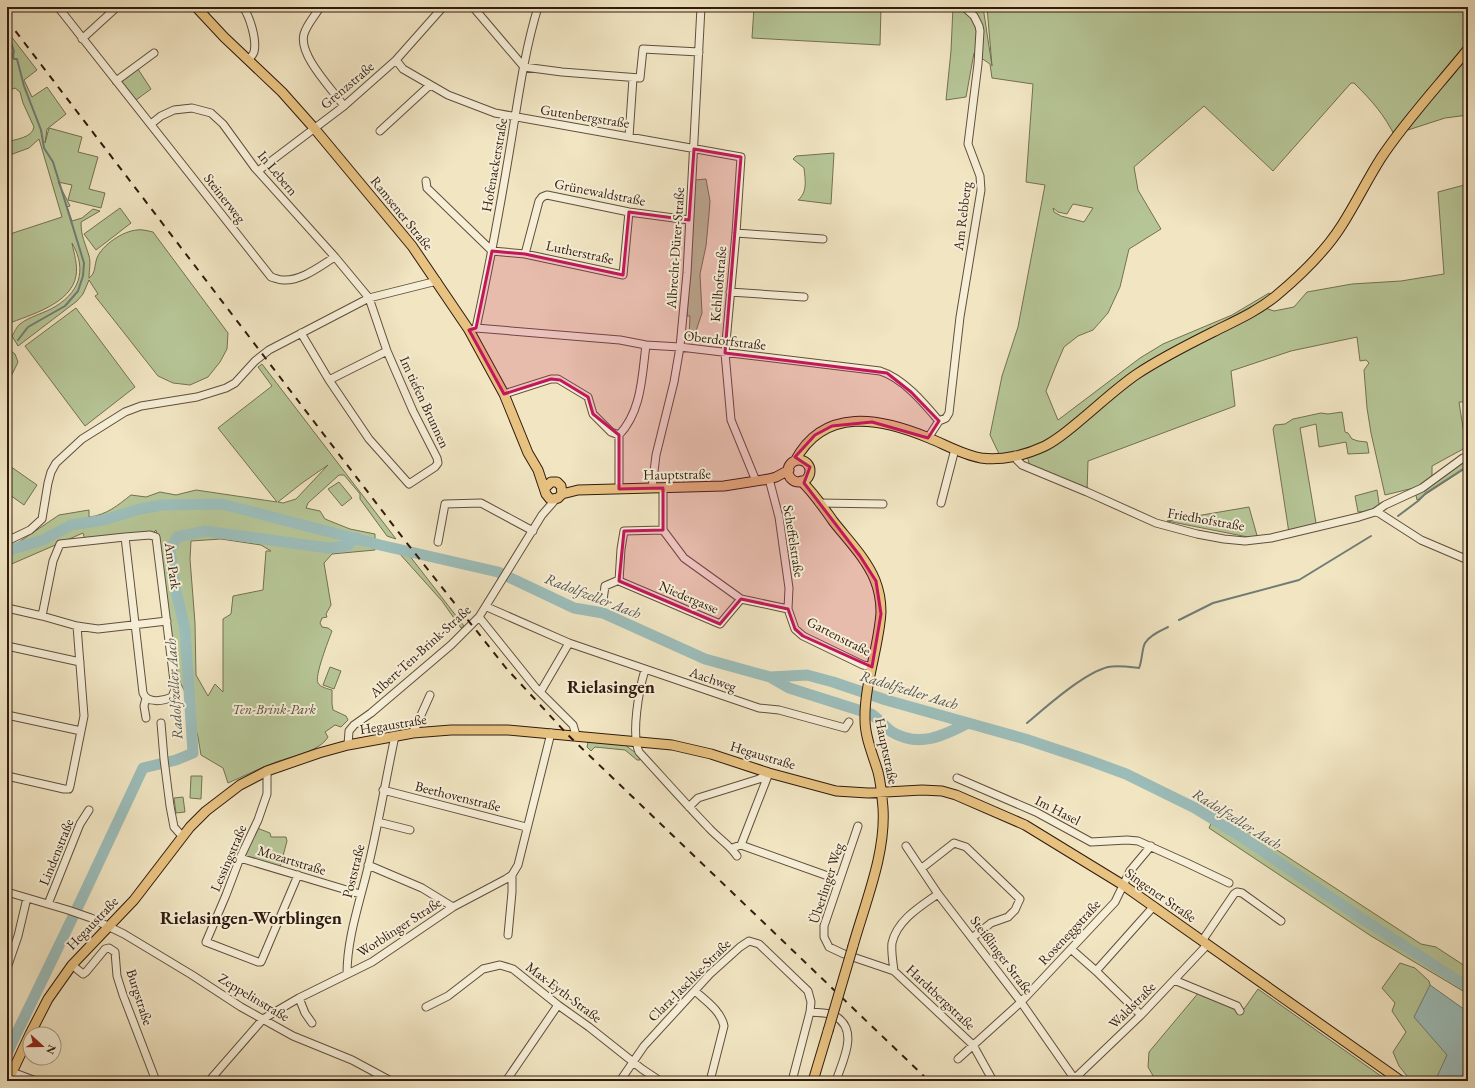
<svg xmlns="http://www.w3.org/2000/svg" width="1475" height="1088" viewBox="0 0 1475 1088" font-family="'EB Garamond',serif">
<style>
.green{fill:#b6c596;stroke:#737052;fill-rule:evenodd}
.water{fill:#9cbdba;stroke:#717c76}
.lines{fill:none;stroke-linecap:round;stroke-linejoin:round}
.stream{stroke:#717c76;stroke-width:2}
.river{stroke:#9cbdba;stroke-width:11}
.minor-casing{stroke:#604e3c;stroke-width:9}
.major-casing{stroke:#301b0f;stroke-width:11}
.minor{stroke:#f6eed7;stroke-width:7}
.major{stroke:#e8c281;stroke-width:9}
.rail{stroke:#301b0f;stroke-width:2;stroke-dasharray:7 7;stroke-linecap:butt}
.major-bridge-casing{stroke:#301b0f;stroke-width:11;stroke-linecap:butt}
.major-bridge{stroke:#e8c281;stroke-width:9}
.marked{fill:#c2185b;fill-opacity:0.2;stroke:#c2185b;stroke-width:3;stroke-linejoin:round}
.labels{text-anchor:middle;stroke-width:4;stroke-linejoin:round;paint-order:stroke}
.street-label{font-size:14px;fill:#301b0f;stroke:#f6eed7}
.park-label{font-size:14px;font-style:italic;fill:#584e38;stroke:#f6eed7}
.water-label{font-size:15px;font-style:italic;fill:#56544b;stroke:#f6eed7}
.district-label{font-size:18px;font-weight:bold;fill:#301b0f;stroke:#f6eed7}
</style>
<rect width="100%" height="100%" fill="#f1e5c2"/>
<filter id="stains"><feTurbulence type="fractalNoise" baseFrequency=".005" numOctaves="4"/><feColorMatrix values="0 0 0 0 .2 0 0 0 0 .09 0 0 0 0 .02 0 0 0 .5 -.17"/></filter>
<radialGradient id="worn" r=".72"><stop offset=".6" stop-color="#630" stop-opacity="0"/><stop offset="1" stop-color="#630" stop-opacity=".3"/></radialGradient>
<path class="green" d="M754,7H881L880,45L752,38Z
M953,7H983L992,66L987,7H1468V115L1445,118L1408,130L1404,127L1396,138C1383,113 1373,102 1354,83H1351L1273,171L1204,106L1134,167L1138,190L1161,229L1129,249L1120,287L1108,313L1093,330L1078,336L1064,347L1055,368L1046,391L1058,420L1140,358L1163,344L1232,315L1269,293L1275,297L1262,307L1274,311L1294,307L1307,292L1352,284L1401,281L1444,274L1438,192L1468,184V402H1459L1466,447L1468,446V471L1463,470L1417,500L1415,491L1463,458L1465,448L1432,466V477L1418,487L1385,495L1371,433L1367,408L1364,370L1369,363L1366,360L1360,361L1357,337L1291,351L1231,371L1235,406L1088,461L1087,492L1031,469L1026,453L1001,458L990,435L1002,376L1018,327L1045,185L1026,182L1033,84L992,78L990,64L974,53L966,97L946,100L951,51ZM1073,204L1093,208L1084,222L1061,216L1054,212L1053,208L1058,212L1067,214Z
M7,31L37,70L24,80L32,97L47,87L66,114L47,129L45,143L49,128L82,137L78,152L98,157L89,189L105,193L101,208L68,200L72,185L58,182L70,206L67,207L72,221L82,218L93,209L100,211L81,222C81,237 85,242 89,256C91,262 89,271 89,278C96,273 94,266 97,258C102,245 123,231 137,230C142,229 148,231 153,232L228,333L227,349L220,362L208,377L190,385L173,383L158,376L95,296L98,294L89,280L83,294L77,301L18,346L12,336C14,333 17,326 20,324C29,317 41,314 51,309C79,294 88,271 72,243C74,254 78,265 76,276C71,304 30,315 7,324V235L62,217L39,139L29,148L7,156V142C16,139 32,138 34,127L23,103L20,92L15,88L7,91Z
M136,66L151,89L136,100L122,82Z
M834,153L831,204L798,200C808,192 805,179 804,168L793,159L796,156Z
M706,179L710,201L709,214L706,246L700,274L702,313L695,334L689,336L690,316H687L695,180Z
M120,208L131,223L96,250L84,234Z
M76,308L135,387L85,426L25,346Z
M7,348L15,354L18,362L7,385Z
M262,364L396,539L387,536L360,499V494L344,475H339L308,503L306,508L320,511L325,519L350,529L375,534V550L332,554L324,563L331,605L326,614L327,617L322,618L320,623L322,627L328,628L332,631C329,639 314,677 318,683C320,687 328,689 332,690V704L333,710L346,716L348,720L341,727L335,725L325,732L328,737C319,752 292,756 276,762C260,768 244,776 228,783L223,768L201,755L198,737L186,694L176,674L160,547L156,530L153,533L85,540L83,533L7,566V548L19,542L59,515L89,510V517C107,515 118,505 131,495L146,497L160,492L176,495L196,490L277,502L218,428L272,386L258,367ZM328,465L296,499L283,503L278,502L302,483ZM221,539L261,545L271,551H266L263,590L233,596L231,614L223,619V692L215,684L208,696L196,675L195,623L190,559L191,541Z
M1342,412L1345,432L1348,433L1352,439L1358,441L1367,442L1369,453L1348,454L1346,442L1319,447L1316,424L1300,428L1316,523L1289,533L1273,429L1275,425L1285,424L1293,419L1321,413L1328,414Z
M7,464L37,485L24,505L7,493Z
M339,482L352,498L342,506L328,489Z
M1377,490L1379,503V507L1371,511L1358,512L1355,496Z
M1249,507L1258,539L1167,521Z
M399,553L409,555L464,626L461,628L442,601Z
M330,667L341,671L334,689L323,685Z
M588,742L625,745L640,756V760H637L625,750L595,747L591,751L587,747Z
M191,776H202L201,799L190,798Z
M183,797L185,812L176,813L174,798Z
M1216,813L1237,824L1421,944L1436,947L1468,968V994L1371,936L1209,828Z
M257,828L270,833L271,837H286L287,841L280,867L244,857Z
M1400,963L1415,968L1429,981L1451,1056L1465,1081H1411L1399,1066L1393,1052L1406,1032L1392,1011L1395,1003L1382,988Z
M1258,989L1388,1081H1156L1148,1067L1149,1052L1200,991L1244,1009Z"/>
<path class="water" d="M1430,985L1468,1012V1081H1435L1447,1055L1414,1017Z"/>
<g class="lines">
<path class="stream" d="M7,32L14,51L13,56L14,59H17L24,86L41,130L44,148L53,162L84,263L83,276L78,291L65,306L28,327L18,340
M7,362L11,353
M1398,516L1418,501L1426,493L1468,466
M11,544L16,548
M1179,620L1213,603L1299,580L1371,536
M1027,723C1047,706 1084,673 1108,667C1118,665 1130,667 1139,668C1142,662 1142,648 1145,643C1150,635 1160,631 1168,627"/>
<path class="river" d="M7,552L16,548L43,540L71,525L104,520L140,509L162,505L222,504L380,545L498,572L574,608L603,613L705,659L770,677L807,675L833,682L886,700L1025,739L1088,760L1126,774L1195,808L1242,837L1358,916L1468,987
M770,677L789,688L871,714C879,719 884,726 892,732C919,748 943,736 968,723
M7,1053L83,896L143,768L176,760L193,753L185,629L176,591L170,550L177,537L205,531L328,548L347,546L356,538"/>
<defs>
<path id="minor" d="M58,7L271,277C275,278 279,280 283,280C302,281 320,266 335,257
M243,7C250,17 257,40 254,52C253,55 250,58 248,60
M320,7C315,16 307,24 304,34C298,55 332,89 344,106
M473,7L524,67L562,72L640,78L643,49L699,52
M82,39L117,7
M396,60L403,69L448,95L495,113L741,157L736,233L725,353L731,420L756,481
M116,81L154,53
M151,124L161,116L174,110L192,108L211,113L223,124L255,168L335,257L369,298L387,351L413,411L437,458L438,463L435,467L409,484L369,439L329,380L301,333
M380,131L430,85
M629,137L633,78
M258,171L344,106L396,60L443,7
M426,181L427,188L492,251L525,254L623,275L629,212
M736,233L823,239
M525,254L539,201L542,197L547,195L629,212L689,220
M730,292L804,297
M476,328C489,268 500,208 510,148C518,100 524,53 538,7
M469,330L476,328L620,340L646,345L680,347L880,371C903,378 924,403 939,421
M329,380L387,351
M504,394L551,379H558L588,397L593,414L611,432L619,435
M939,421L946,418L949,413L960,317L981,190L980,176L968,144L978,64L980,31L979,26L974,16L964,7
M928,438L939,421
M1015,455L1017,460L1022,465L1087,492L1156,523L1197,534L1224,539L1245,541L1271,538L1359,517L1375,512L1385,505L1422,488L1463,458
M769,479L779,517L789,588L788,609L795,629L803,636L863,665L872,667
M652,488L656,455L674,382L680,347L687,273L701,7
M663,488V530L684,558L741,599L788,609
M619,489V435C642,411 642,375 646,345
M819,503L883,504
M941,503L955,449
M1375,512L1379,513L1421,540L1468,560
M663,530L624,531L621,549L619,581L720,624L741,599
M150,535L156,537L175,689L172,697C164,701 147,704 143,693L125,537Z
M7,541L30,530L42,519L48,483L51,472L56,463L82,439L125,412L141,406L197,397L226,388L235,383L255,361L269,350L369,298L437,281
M438,542L445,504L481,503L533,531
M603,600L605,586L619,580
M487,607L569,643L759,708L779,710L845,728L849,722
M7,608L42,616L77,626L98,629L167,621
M42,616L53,561L60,544L125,537
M479,617L536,688L573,725L576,735
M7,646L80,662
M645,670C639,689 631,734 639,752C662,777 685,803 709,828C718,838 730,845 737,856
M541,691L569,643
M7,715L81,731
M146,718L144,706L146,698
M161,723L164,759L170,806L174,827L182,836
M413,733L430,695
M348,745L349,731L354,725L371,713L451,645L479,617L542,515L556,499
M267,771V794L258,820L240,858L226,895L206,942L258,962H261L298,875
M7,776L64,789H69L70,786L84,716L77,626
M957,778L1036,812L1091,842L1127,840L1138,841L1187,863L1229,883
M383,790L526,827
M689,807L698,798L759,779L769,773
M378,822L410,830
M858,826L824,926V937L829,947L844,954L894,971L973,1045L993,1081
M741,845L769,773
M906,846L938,894L1021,1002L1076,1081
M732,848L741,845L839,880
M240,858L360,894
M368,865L422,888L453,907
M922,868L954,843L966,847L1020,899L1015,910L1008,917L991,923L972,938
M7,892L68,910L91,918L124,934L192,975L241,1007L293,1036L352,1060L391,1081
M48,904L80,824L89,810
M508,935L512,892V875
M1202,941L1234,894L1237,892L1242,893L1281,921
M1071,949L1096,971L1141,1015
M72,965L83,974L86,972L105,949L109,948L115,952L117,976L123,995L156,1081
M7,968L18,936L27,898
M894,971C893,962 891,952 892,943C897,920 921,906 938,894
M1096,971L1154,906
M347,974C347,936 361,899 369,863C379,821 386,778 395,736
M1174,980L1237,1006L1240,1011
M695,991C706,1001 721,1011 724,1026L710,1081
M299,998L305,1013L312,1023
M426,1007L448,996L483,969L500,965L513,969L558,1005L589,1027L642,1069L660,1081
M810,1012C818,1013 828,1012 835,1016C860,1030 842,1062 836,1081
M958,1059L1021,1002L1115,902L1130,871L1151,846
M12,1072L36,1081
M209,1081L263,1019L299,998L372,962L453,907L506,879L512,875L518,865L551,733
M506,1081L558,1005
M620,1081L644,1046L710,974L740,947L749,941L759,944L808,991L811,1002L810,1012L792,1081
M1072,1081L1141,1015L1207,945"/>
<path id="major" d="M196,7L224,37L282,92L314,128L412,246L469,330L504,394L528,453L538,470L546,494L550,499H553L558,498L562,494L561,486L557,482H551L545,488
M788 471a11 11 0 1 1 22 0a11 11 0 1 1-22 0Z
M795,461C824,406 881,418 929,438C946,445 963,455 981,458C1002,461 1026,455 1045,446C1059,439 1071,428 1083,418C1101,403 1118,387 1137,374C1161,358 1187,345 1213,332C1235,321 1258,311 1277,295C1301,275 1325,252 1342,225C1356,203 1367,180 1381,158C1406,120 1440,84 1468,49
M801,481C814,493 823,507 833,521C847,539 866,558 875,580C879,590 881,601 881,612C879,647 864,685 865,720C865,738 873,755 878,772C881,783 882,797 883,808C886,854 865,903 853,946
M562,494L578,490L724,486L769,479L776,477L789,470
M30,1034L48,999L72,965L134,900L190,827L206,811L240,785L267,771L319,753L348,745L413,733L451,730H508L672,745L711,754L769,773L836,791L868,793L922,790L942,791L956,795L1025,825L1123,885L1401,1081
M8,1081L30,1034
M813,1081L828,1031"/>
</defs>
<use href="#minor" class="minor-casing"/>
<use href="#major" class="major-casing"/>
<use href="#minor" class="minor"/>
<use href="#major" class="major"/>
<path class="rail" d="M7,20L406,542L506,668L568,735L929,1081"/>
<defs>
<path id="major-bridge" d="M828,1031L853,946"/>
</defs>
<use href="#major-bridge" class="major-bridge-casing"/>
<use href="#major-bridge" class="major-bridge"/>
</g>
<path class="marked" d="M694,149L741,157L725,353L887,373L911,392L939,421L928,438L872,422L832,426L815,435L795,457L810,467L804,483L860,556L876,581L881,614L872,667L803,636L795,629L788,609L741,599L720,624L619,581L624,531L663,530V488L619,489V435L593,414L588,397L560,380L551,379L504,394L469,330L476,328L492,251L525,254L623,275L629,212L689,220Z"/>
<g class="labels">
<g class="street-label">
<text transform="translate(347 85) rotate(-40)" y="5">Grenzstraße</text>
<text transform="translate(585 116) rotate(9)" y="5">Gutenbergstraße</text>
<text transform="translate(494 165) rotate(-80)" y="5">Hofenackerstraße</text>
<text transform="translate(278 173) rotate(50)" y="5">In Lebern</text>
<text transform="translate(600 192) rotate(11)" y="5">Grünewaldstraße</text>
<text transform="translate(225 198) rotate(52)" y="5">Steinerweg</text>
<text transform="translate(402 213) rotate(51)" y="5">Ramsener Straße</text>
<text transform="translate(962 216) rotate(-83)" y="5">Am Rebberg</text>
<text transform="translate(675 248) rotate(-86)" y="5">Albrecht-Dürer-Straße</text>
<text transform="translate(580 252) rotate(12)" y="5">Lutherstraße</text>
<text transform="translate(718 284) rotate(-85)" y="5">Kehlhofstraße</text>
<text transform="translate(725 340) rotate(7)" y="5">Oberdorfstraße</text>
<text transform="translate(425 402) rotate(65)" y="5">Im tiefen Brunnen</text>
<text transform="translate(677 474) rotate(-1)" y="5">Hauptstraße</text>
<text transform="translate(1206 519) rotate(10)" y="5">Friedhofstraße</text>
<text transform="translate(794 541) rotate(81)" y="5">Scheffelstraße</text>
<text transform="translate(173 566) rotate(82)" y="5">Am Park</text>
<text transform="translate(689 597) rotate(23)" y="5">Niedergasse</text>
<text transform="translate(839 636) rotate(27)" y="5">Gartenstraße</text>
<text transform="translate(420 651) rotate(-42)" y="5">Albert-Ten-Brink-Straße</text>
<text transform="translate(713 679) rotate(19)" y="5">Aachweg</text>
<text transform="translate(393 724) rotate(-9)" y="5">Hegaustraße</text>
<text transform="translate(887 751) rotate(78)" y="5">Hauptstraße</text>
<text transform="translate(763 755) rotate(17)" y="5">Hegaustraße</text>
<text transform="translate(458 796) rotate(14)" y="5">Beethovenstraße</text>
<text transform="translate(1058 810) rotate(27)" y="5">Im Hasel</text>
<text transform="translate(56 852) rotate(-68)" y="5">Lindenstraße</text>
<text transform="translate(228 858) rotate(-67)" y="5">Lessingstraße</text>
<text transform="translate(292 860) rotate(17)" y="5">Mozartstraße</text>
<text transform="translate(353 871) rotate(-76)" y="5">Poststraße</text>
<text transform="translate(826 883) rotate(-72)" y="5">Überlinger Weg</text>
<text transform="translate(1161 895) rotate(35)" y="5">Singener Straße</text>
<text transform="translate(92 923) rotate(-46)" y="5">Hegaustraße</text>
<text transform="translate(399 927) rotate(-33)" y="5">Worblinger Straße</text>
<text transform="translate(1069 932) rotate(-47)" y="5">Roseneggstraße</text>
<text transform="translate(1002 955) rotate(53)" y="5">Steißlinger Straße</text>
<text transform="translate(689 980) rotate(-45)" y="5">Clara-Jaschke-Straße</text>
<text transform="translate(564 992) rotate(37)" y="5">Max-Eyth-Straße</text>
<text transform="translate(140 997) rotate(72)" y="5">Burgstraße</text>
<text transform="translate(254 997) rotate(31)" y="5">Zeppelinstraße</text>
<text transform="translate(941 997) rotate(43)" y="5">Hardtbergstraße</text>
<text transform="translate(1132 1005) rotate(-45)" y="5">Waldstraße</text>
</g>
<g class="park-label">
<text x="274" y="714">Ten-Brink-Park</text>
</g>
<g class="water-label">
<text transform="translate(593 596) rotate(21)" y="5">Radolfzeller Aach</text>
<text transform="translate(174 689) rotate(-94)" y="5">Radolfzeller Aach</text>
<text transform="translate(909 690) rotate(17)" y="5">Radolfzeller Aach</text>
<text transform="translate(1237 819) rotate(32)" y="5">Radolfzeller Aach</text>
</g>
<g class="district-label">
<text x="611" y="693">Rielasingen</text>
<text x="251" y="924">Rielasingen-Worblingen</text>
</g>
</g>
<rect width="1475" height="1088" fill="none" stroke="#f1e5c2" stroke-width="24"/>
<rect x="8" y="8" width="1459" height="1072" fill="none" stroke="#301b0f" stroke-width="2"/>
<rect x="12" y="12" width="1451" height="1064" fill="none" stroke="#301b0f"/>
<g transform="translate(42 1046) rotate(111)"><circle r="19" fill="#f6eed7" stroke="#a79a87"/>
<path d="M0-3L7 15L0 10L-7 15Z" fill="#8f2418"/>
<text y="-6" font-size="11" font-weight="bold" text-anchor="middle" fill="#301b0f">N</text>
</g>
<rect width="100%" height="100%" filter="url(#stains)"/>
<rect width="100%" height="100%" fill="url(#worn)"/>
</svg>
